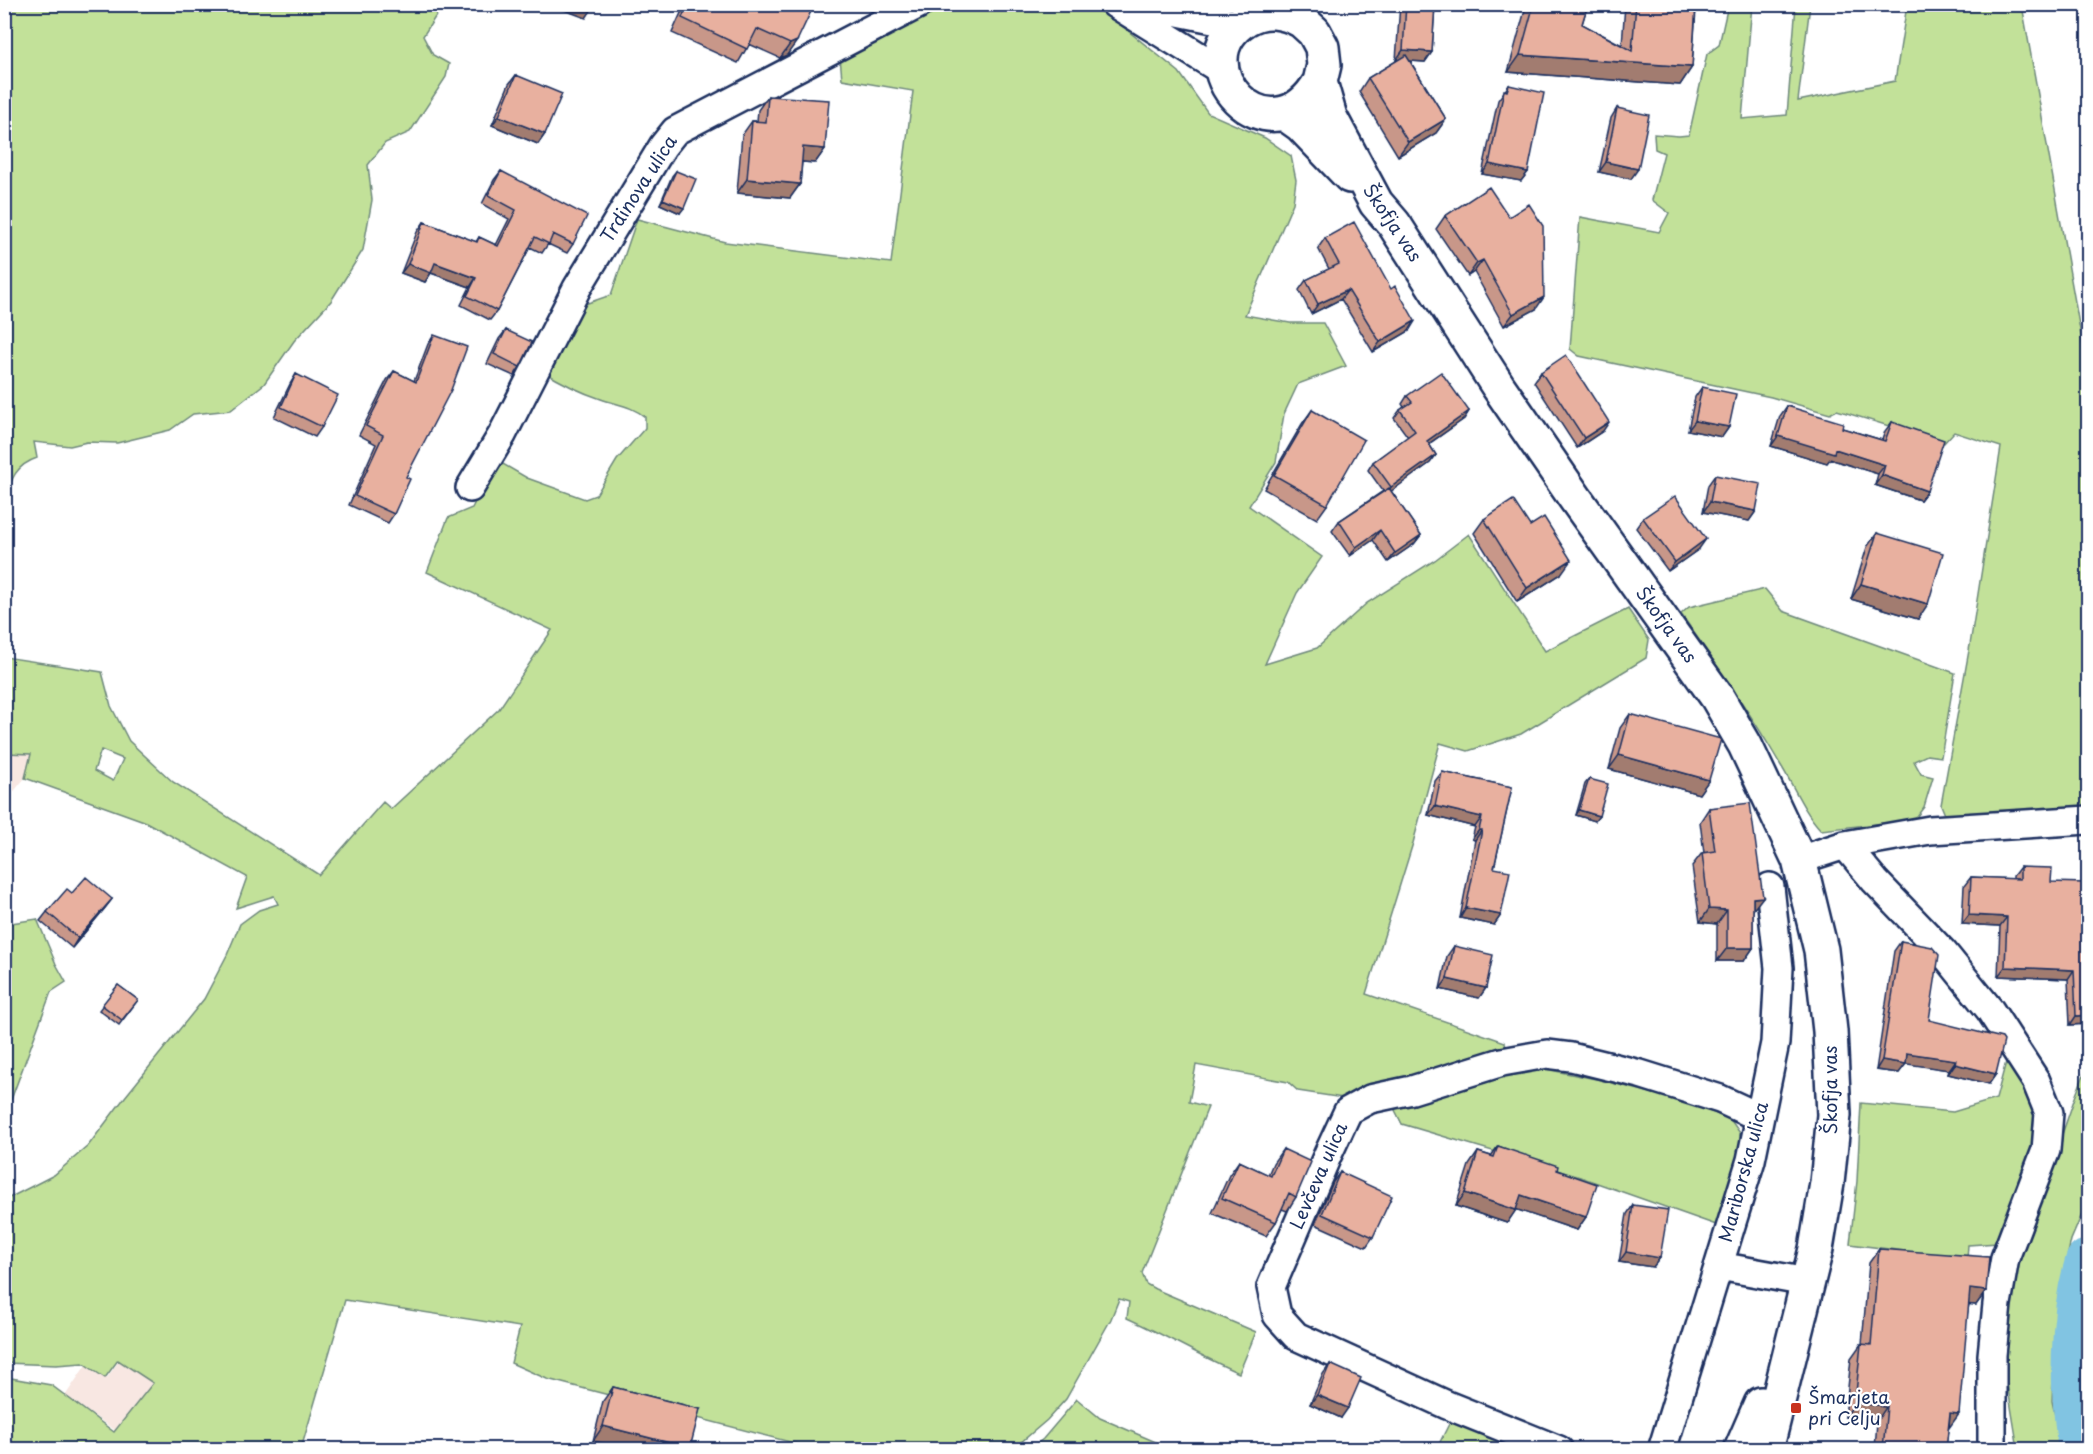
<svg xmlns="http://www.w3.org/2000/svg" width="2093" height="1454" viewBox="0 0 2093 1454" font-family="'Playpen Sans',sans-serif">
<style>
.built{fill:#f8e7e2}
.green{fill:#c2e199;stroke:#6e887c;stroke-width:1.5;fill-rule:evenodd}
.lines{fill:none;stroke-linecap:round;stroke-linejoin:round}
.river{stroke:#81c4e2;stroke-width:46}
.minor-casing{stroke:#1b2f5e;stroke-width:32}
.major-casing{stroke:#1b2f5e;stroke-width:38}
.minor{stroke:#fff;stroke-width:27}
.major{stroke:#fff;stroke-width:33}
.wall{fill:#c89789;stroke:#1b2f5e;stroke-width:1.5}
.shaded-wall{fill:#a27b6f;stroke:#1b2f5e;stroke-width:1.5}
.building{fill:#e8b09f;stroke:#1b2f5e;stroke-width:1.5}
.poi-dot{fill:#c8321e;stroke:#fff;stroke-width:2}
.labels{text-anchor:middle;stroke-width:4.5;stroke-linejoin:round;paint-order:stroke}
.street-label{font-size:18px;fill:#1b2f5e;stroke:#fff}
.poi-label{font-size:18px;fill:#1b2f5e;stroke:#fff;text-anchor:start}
</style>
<rect width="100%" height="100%" fill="#fff"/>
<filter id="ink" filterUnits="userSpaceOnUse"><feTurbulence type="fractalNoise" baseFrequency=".0167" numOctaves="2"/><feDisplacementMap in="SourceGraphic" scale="12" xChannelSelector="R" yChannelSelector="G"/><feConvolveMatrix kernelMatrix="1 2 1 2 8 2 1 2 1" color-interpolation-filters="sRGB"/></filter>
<g filter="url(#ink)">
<path class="built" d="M5,753L31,754L25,778L5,802Z
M121,1358L155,1381L119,1433L65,1396L86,1365L107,1378Z"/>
<path class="green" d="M5,4L439,5V11L423,36L433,55L449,64L446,77L410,132L385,143L368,165L372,200L363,250L331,301L294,341L264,384L231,410L193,414L170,430L117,443L87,442L70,446L34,442L37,458C16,465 11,479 5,499Z
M937,5H1082L1107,14L1179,72L1208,113L1265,138L1291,156L1296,180L1293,203L1245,315L1290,323H1323L1346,366L1298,384L1284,414L1276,462L1249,506L1322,557L1297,593L1265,664L1317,648L1367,603L1435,560L1469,534L1545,651L1628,609L1649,640L1646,658L1521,734L1468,751L1440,743L1413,843L1366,994L1505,1042L1507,1054L1343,1098L1298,1091L1288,1082L1196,1065L1189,1102L1208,1107L1142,1273L1146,1284L1155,1289L1256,1332L1239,1373C1200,1356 1165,1335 1127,1318L1129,1302L1119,1299L1111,1319L1066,1399L1047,1420L1013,1449H817L547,1379L511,1363L520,1327L345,1300L301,1449H5V1377L51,1385L114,1432L153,1383L118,1360L105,1378L83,1363L56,1365L5,1363V1200L54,1175L88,1146L125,1097L204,999L227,955L240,924L259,910L278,904L274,896L236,908L247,877L144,821L25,778L31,754L5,753V657L102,672L111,706L129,741L173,782L319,875L383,802L391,809L499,709L552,630L427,572L448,518L472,508L496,460L527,478L585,499L596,495L617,460L645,428V417C632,406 618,405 601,399C580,392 560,382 541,370L561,330L585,304L611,295L637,219L725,242L891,263L913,91L842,79L840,57L924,13ZM101,750L123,759L113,781L94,771Z
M1728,5H1752L1742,119L1787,115L1796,5H1810L1798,101L1895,81L1907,5H2022L2088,375V814L1946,817L1941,805L1970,645L2001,447L1954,432L1944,443L1837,410L1830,414L1771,397L1579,356L1570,349L1580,217L1659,232L1669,213L1652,200L1664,153L1655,149L1654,134L1679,136L1689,135L1707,54L1719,45Z
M1765,589L1783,611L1955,673L1941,757L1927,755L1914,761L1921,774L1933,777L1924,807L1914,820L1821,830C1803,811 1794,786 1780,764C1750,712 1715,663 1681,614L1689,607Z
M37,919L56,964L66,982L51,992L5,1116V924Z
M2007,1058L2031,1087L2041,1128L1998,1243L1968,1245L1967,1259L1850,1244L1857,1181L1861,1103L1953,1112L1996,1099Z
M2088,1064V1200L2071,1240L2058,1297L2054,1355L2052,1401L2062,1449H2018L2002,1352L2021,1252L2074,1100Z
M1535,1067L1601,1080L1682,1101L1730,1119L1740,1133V1156L1719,1226L1580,1177L1402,1124L1392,1104Z
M1077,1399L1100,1418L1172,1449H1030L1043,1439Z
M1450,1422L1470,1425L1528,1450H1436Z"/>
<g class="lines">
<path class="river" d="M2081,1450C2072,1390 2071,1320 2088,1262"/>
<defs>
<path id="minor" d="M1115,4L1221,70
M1138,4L1238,24
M470,488L502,435L577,288L663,146L675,131L919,4
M1845,845L1875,881L1943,952L1990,1010L2036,1081L2049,1113L2046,1150L2005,1258L1997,1304L1992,1355V1450
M1799,860L1845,845L1930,830L2088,820
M1719,1266L1807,1282
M1559,1450L1447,1405L1296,1336L1277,1315L1271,1287L1328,1154L1348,1111L1370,1099L1412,1090L1502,1062L1547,1054L1571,1057L1640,1074L1720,1099L1759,1117
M1662,1450L1751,1160L1775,1043L1779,968L1770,887"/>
<path id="major" d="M1298,4L1302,21L1314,32L1322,47L1324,65L1320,82L1330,117L1376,203L1394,224L1498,386L1575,498L1717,697L1745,745L1799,860L1821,950L1830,1031L1834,1115L1827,1183L1816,1249L1766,1450
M1302,21C1283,11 1265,8 1246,19C1176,63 1270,167 1320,82
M1284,113L1301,125L1350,176
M1741,1450L1761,1404"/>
</defs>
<use href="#minor" class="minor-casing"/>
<use href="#major" class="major-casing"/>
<use href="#minor" class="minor"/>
<use href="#major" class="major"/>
</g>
<path class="wall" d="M685,4H801L812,9L787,55L780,58L749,44L738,63L672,33Z
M1400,4H1435L1432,52L1425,62L1410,61L1446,119L1436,133L1398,156L1359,92L1368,78L1398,60H1396Z
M1458,4H1588L1582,24L1622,45L1625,5L1613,4H1706L1702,10L1696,9L1692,67L1680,85L1508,72L1525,10L1458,5Z
M516,75L545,134L538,144L492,125L509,84Z
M1509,85L1528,172L1521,181L1482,174L1498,100Z
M768,96L825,149L815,163L802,162L800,184L790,198L737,193L742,135L752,121H757L758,110Z
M1617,108L1631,179L1599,172L1611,118Z
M501,171L573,244L567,253L548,244L542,253L530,247L497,311L490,320L461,305L470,287L431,273L425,282L401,273L417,232L424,222L476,242L479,237L496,245L509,219L482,204L494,180Z
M676,171L680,213L660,204L672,176Z
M1445,216L1536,309L1504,326L1474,272L1468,276L1436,229Z
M1325,238L1409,331L1373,352L1341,299L1311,314L1299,290L1306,280L1329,269L1318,248Z
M506,330L520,367L514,376L487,364L499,339Z
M434,335L406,477L394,514L388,523L349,505L376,444L359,435L387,380L394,371L414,381L428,344Z
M1541,372L1603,431L1577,448L1534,382Z
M296,374L322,427L315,437L274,417L290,384Z
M1702,387L1729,427L1722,437L1688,430L1695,397Z
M1407,396L1469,411L1464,419L1429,444L1436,455L1430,463L1391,491L1421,535L1414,544L1388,562L1373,540L1350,556L1332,531L1339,521L1383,491L1368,470L1373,462L1408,437L1394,418L1400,410L1404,407L1402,404Z
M1787,406L1842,428L1882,440L1885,431L1892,422L1927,491L1920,500L1875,485L1878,474L1830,459L1827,463L1771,446L1780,416Z
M1312,410L1327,505L1317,519L1264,489L1302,424Z
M1715,475L1756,511L1749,521L1703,512L1708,485Z
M1643,518L1699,549L1668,571L1636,528Z
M1484,519L1530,526L1561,574L1517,602L1474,533Z
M1877,533L1918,619L1851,599L1867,547Z
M1630,714L1709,780L1699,794L1609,769L1620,728Z
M1442,772L1512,787L1494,868L1501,915L1494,925L1460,918L1475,840L1472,839L1475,827L1428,815L1435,781Z
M1589,779L1599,816L1595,821L1576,815L1585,784Z
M1709,808L1753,910V948L1744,961H1717V924L1700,922L1692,866L1702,853H1704L1700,822Z
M2088,844V875H2085L2087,846Z
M2020,867L2051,882L2083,937H2088V1024L2070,1025L2068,979L1998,976L2000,926L1962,924L1964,886L1971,877L2013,879V876Z
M72,893L112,899L105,908L72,948L40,921L47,912Z
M1901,941L1929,1020L1996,1074L1989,1084L1948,1074L1949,1070L1906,1063L1899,1073L1876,1070L1894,951Z
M1454,946L1486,988L1479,998L1440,989L1447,956Z
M118,985L138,1000L119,1025L99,1010Z
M1498,1146L1557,1170L1586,1217L1577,1230L1516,1209L1507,1223L1456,1206L1469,1165L1478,1152L1491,1156Z
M1283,1149L1296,1197L1287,1211L1282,1209L1276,1222L1266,1236L1212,1213L1229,1175L1239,1161L1268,1175L1273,1163Z
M1340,1172L1373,1237L1366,1247L1315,1224L1333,1182Z
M1633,1205L1660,1258L1653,1267L1619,1262L1627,1214Z
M1879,1249L1986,1291L1976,1305L1969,1304L1948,1428L1946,1449H1875L1877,1421L1845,1417L1851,1358L1861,1344H1862L1869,1263Z
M1330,1364L1341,1418L1310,1404L1323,1374Z
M613,1387L700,1409L593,1441L603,1401Z"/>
<path class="shaded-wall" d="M548,4H581L592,9L586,18Z
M1458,4H1529L1525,10L1458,5Z
M1688,4H1706L1702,10L1685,8Z
M797,41L787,55L780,58L790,44Z
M1403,50L1432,52L1425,62L1396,60Z
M1520,55L1692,67L1680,85L1508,72Z
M499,116L545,134L538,144L492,125Z
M1446,119L1436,133L1398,156L1408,142Z
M803,147L825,149L815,163L793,161Z
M1606,162L1638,169L1631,179L1599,172Z
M1489,164L1528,172L1521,181L1482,174Z
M747,179L800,184L790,198L737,193Z
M663,199L684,208L680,213L660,204Z
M1483,260L1474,272L1468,276L1477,263Z
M435,263L476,278L470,287L431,273L425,282L401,273L408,264Z
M1348,290L1341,299L1311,314L1318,304Z
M1544,297L1536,309L1504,326L1513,314Z
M1415,321L1409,331L1373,352L1380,342Z
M1469,411L1464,419L1421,449L1427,441Z
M1695,421L1729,427L1722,437L1688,430Z
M1609,422L1603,431L1577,448L1584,438Z
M1778,436L1835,449L1885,465L1878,474L1830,459L1827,463L1771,446Z
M1436,455L1430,463L1386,495L1391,487Z
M1882,475L1927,491L1920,500L1875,485Z
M1710,502L1756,511L1749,521L1703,512Z
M1380,530L1373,540L1350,556L1356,547Z
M1421,535L1414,544L1388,562L1395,553Z
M1706,539L1699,549L1668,571L1675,562Z
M1571,560L1561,574L1517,602L1527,588Z
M1861,584L1928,604L1918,619L1851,599Z
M1619,755L1709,780L1699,794L1609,769Z
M1435,806L1482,817L1475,827L1428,815Z
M1579,810L1599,816L1595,821L1576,815Z
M1479,830H1482L1475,840L1472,839Z
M1763,897L1753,910V898Z
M112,899L105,908L72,948L78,938Z
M1466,908L1501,915L1494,925L1460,918Z
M1709,909L1727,910L1717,924L1700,922Z
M1969,915L2007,917L2000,926L1962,924Z
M1727,948H1753L1744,961H1717Z
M2005,967L2074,970L2068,979L1998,976Z
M1447,979L1486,988L1479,998L1440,989Z
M2088,1015V1024L2070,1025L2076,1016Z
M1907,1053L1956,1060L1949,1070L1900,1063Z
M1882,1060L1906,1064L1899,1073L1876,1070Z
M1955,1064L1996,1074L1989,1084L1948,1074Z
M1465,1193L1516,1210L1507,1223L1456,1206Z
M1521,1195L1586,1217L1577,1230L1512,1208Z
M1626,1252L1660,1258L1653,1267L1619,1262Z
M1970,1289L1986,1291L1976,1305L1960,1304Z
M1317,1395L1348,1408L1341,1418L1310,1404Z
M1855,1403L1887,1406L1877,1421L1845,1417Z
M1950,1413L1959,1414L1949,1428Z
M603,1426L690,1448L689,1449H629L593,1441Z"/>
<path class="building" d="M581,4H594L592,9Z
M688,4H801L812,9L797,41L790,44L757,29L747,49L682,18Z
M1406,4H1435L1432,52L1403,50Z
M1534,4H1588L1582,24L1632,51L1636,4H1696L1692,67L1520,55Z
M1406,55L1446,119L1408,142L1368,78Z
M516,75L562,94L545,134L499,116Z
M1509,85L1544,93L1528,172L1489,164L1504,90L1507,91Z
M768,96L829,100L825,149L803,147L800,184L747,179L752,121L766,122Z
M1617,108L1649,115L1638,169L1606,162Z
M501,171L587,216L573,244L553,234L549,244L535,237L497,311L467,296L476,278L435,263L431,273L408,264L424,222L477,242L479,237L498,246L516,210L488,195Z
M676,171L696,179L684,208L663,199Z
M1489,187L1509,217L1529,204L1543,226L1544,297L1513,314L1483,260L1477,263L1445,216Z
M1354,222L1391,289L1395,286L1415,321L1380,342L1348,290L1318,304L1306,280L1339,264L1325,238Z
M506,330L532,342L520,367L494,354Z
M434,335L467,347L451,390L406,477L410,479L394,514L355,496L383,435L366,426L394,371L416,382Z
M1566,355L1609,422L1584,438L1541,372Z
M1441,372L1469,411L1427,441L1436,455L1391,487L1373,462L1415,431L1400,410L1412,402L1407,396Z
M296,374L338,395L322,427L281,407Z
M1702,387L1736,394L1729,427L1695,421Z
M1787,406L1843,423L1842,428L1885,441L1892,422L1944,440L1927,491L1882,475L1885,465L1835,449L1834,453L1778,436Z
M1312,410L1364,440L1327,505L1274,475Z
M1715,475L1761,484L1756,511L1710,502Z
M1389,488L1421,535L1395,553L1380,530L1356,547L1339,521Z
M1675,496L1706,539L1675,562L1643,518Z
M1513,500L1530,526L1544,517L1571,560L1527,588L1484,519Z
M1877,533L1943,553L1928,604L1861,584Z
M1630,714L1721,739L1709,780L1619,755Z
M1442,772L1512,787L1494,868L1510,871L1501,915L1466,908L1482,830H1479L1482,817L1435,806Z
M1589,779L1608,784L1599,816L1579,810Z
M1750,803L1763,897L1753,898V948H1727V910L1709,909L1702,853L1715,851L1709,808Z
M2020,867L2052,868L2051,882L2085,883L2083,937H2088V1015L2076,1016L2074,970L2005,967L2007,917L1969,915L1971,877L2020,879Z
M86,877L112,899L78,938L47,912L67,889L72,893Z
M1901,941L1932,947L1939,955L1929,1020L2002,1038L2004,1041L1996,1074L1955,1064L1956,1060L1907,1053L1906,1064L1882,1060Z
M1454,946L1493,955L1486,988L1447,979Z
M118,985L138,1000L122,1020L102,1005Z
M1498,1146L1558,1166L1557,1170L1597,1184L1586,1217L1521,1195L1516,1210L1465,1193L1478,1152L1494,1157Z
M1283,1149L1311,1162L1296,1197L1289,1193L1276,1222L1222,1198L1239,1161L1271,1176Z
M1340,1172L1392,1196L1373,1237L1322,1214Z
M1633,1205L1668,1210L1660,1258L1626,1252Z
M1879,1249L1989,1257L1986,1291L1970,1289L1959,1414L1950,1413L1946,1449H1883L1887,1406L1855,1403L1861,1344L1871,1345Z
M1330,1364L1361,1378L1348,1408L1317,1395Z
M613,1387L700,1409L690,1448L603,1426Z"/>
</g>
<rect class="poi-dot" x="1790" y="1402" width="12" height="12" rx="3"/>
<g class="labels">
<g class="street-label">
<text transform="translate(639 189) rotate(-57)" y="6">Trdinova ulica</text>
<text transform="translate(1392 223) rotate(56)" y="6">Škofja vas</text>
<text transform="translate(1666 625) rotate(54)" y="6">Škofja vas</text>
<text transform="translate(1831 1090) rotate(-90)" y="6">Škofja vas</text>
<text transform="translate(1744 1172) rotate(-75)" y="6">Mariborska ulica</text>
<text transform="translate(1319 1176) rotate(-66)" y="6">Levčeva ulica</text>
</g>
<g class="poi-label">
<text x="1808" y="1404">Šmarjeta<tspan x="1808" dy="21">pri Celju</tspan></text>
</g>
</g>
<rect width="2093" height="1454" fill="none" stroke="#fff" stroke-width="24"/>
<rect x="12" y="12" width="2069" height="1430" fill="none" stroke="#1b2f5e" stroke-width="2" filter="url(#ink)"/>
</svg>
